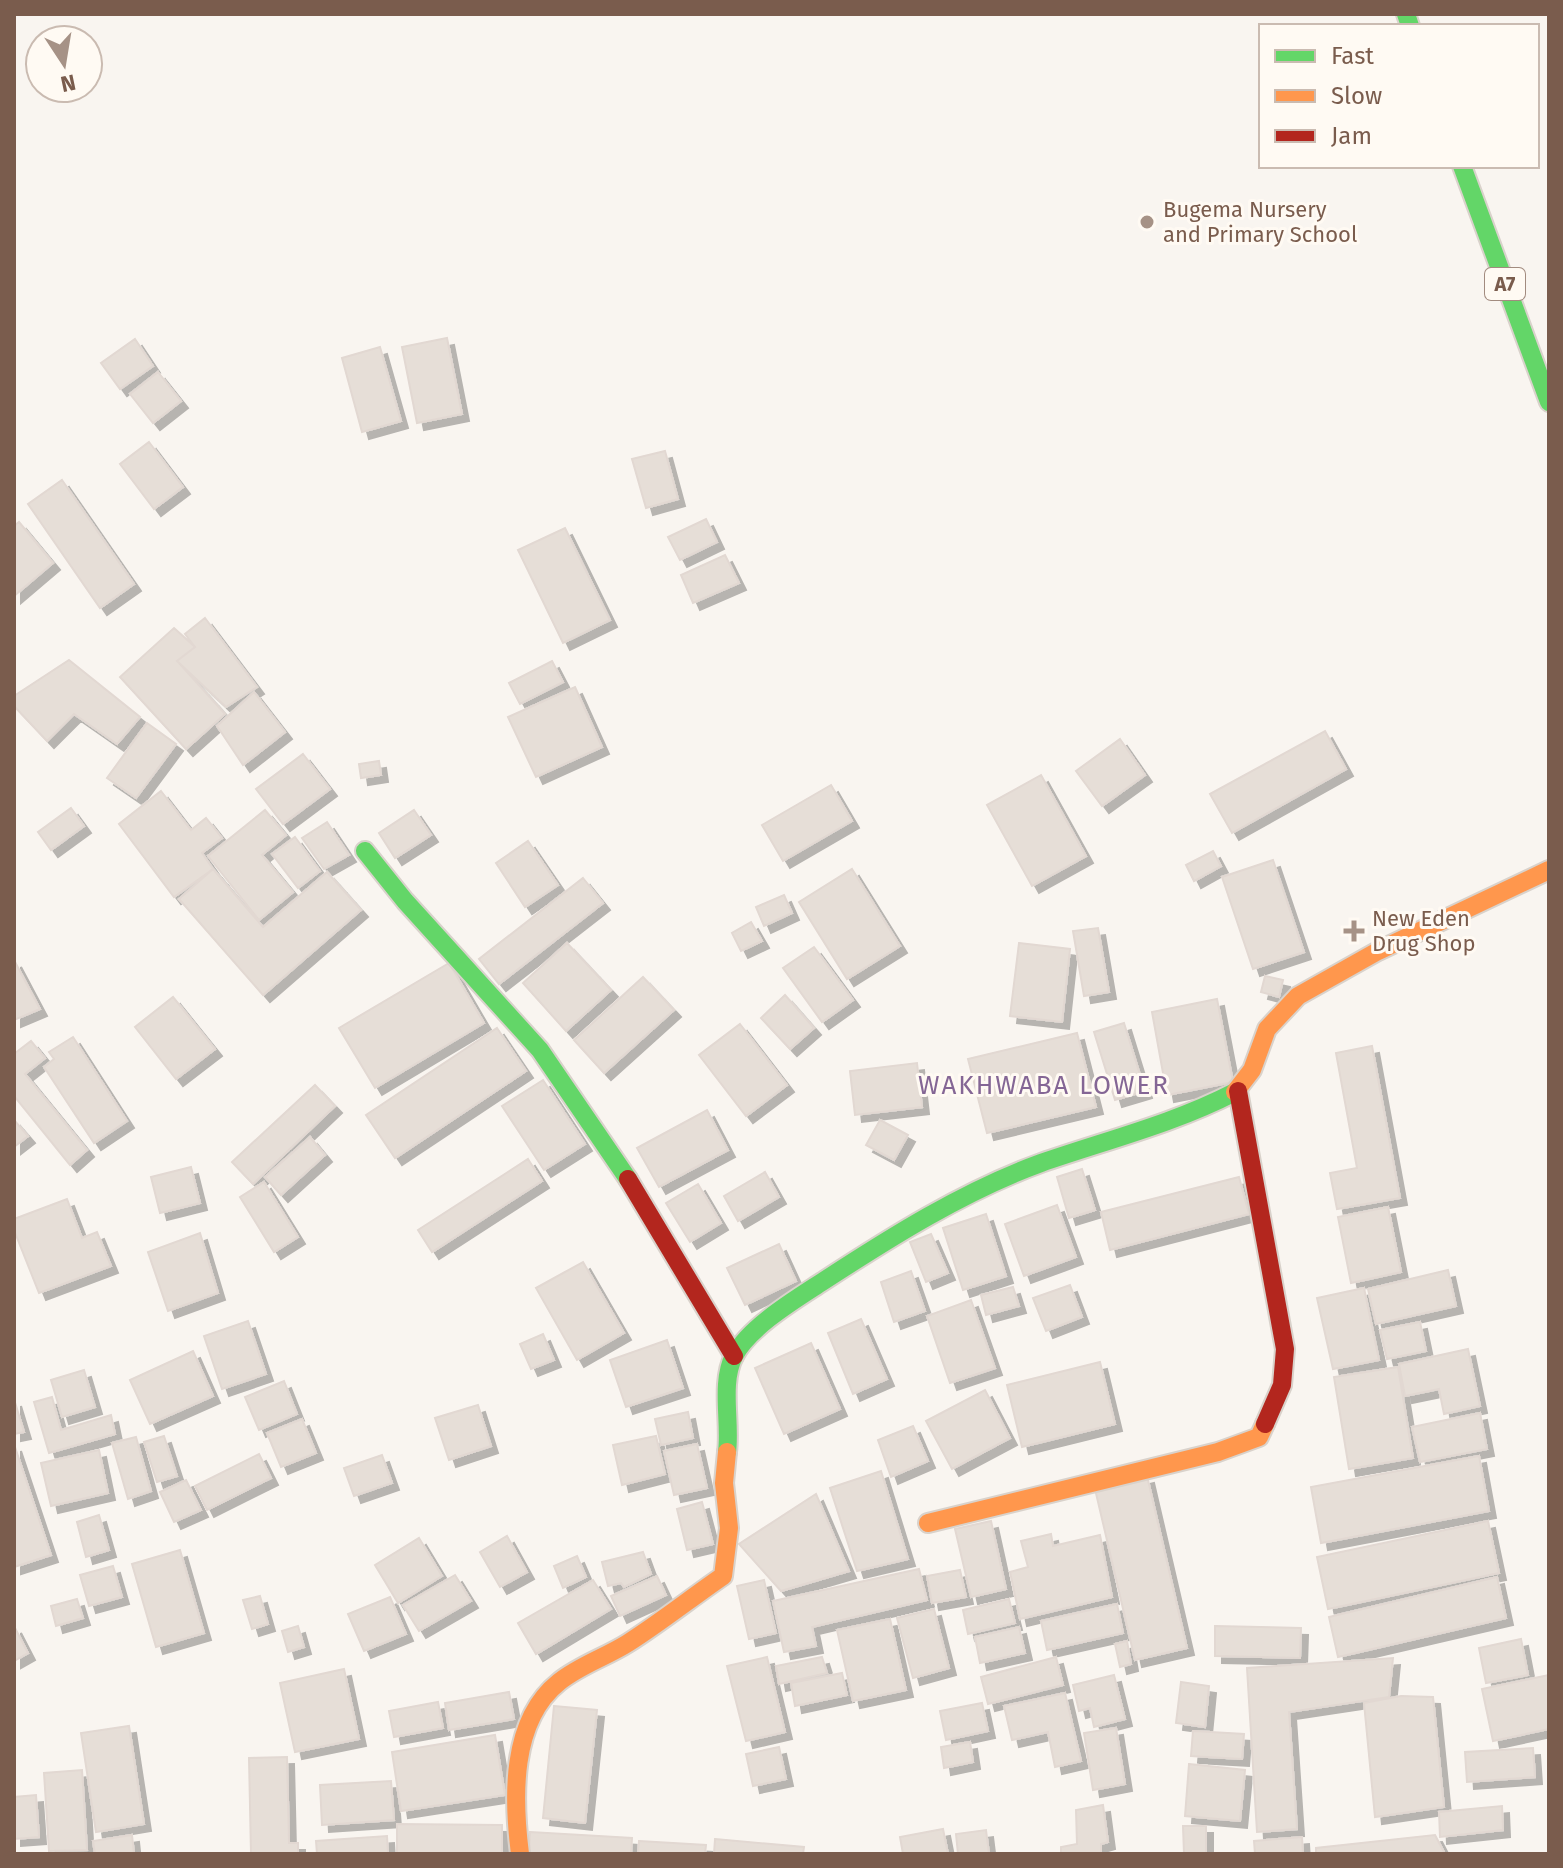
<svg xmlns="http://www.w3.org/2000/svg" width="1563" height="1868" viewBox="0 0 1563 1868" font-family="'Fira Sans',sans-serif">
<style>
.building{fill:#e6ded7;stroke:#e2d8d2;stroke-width:2;filter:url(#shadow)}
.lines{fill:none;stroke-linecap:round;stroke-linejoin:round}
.fast-casing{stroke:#d9d2cb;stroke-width:22}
.slow-casing{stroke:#d9d2cb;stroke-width:22}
.jam-casing{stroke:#d9d2cb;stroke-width:22}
.fast{stroke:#63d668;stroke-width:18}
.slow{stroke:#ff974d;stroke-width:18}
.jam{stroke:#b3261e;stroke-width:18}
.poi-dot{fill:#a69286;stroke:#fffaf3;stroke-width:3}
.labels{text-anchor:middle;stroke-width:6;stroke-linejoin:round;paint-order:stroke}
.shield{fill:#fffaf3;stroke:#a28b7f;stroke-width:2}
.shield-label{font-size:20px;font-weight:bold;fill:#7a5c4d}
.poi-label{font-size:22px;fill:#7a5c4d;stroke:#fffaf3;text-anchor:start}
.quarter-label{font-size:26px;letter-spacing:2px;fill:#846695;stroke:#fffaf3}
</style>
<defs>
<filter id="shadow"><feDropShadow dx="7" dy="7" stdDeviation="0" flood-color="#0004"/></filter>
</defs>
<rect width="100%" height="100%" fill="#f9f5f0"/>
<path class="building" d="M447,338L462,414L417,423L402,347Z
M135,339L153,366L120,389L101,363Z
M380,347L401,421L362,432L342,358Z
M158,372L181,401L153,423L130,394Z
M149,442L183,487L154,509L120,464Z
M665,451L678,499L646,508L632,459Z
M62,480L134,584L100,608L28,504Z
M706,519L717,542L680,560L668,537Z
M19,522L53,563L14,596V526Z
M565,528L610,620L563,643L518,550Z
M725,555L739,583L693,603L681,575Z
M205,618L257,687L226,707L177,661L195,647L185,634Z
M174,628L195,647L177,661L225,714L186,749L120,677Z
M69,660L140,717L117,744L74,714L47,741L14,706V696Z
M552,661L563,682L520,704L509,683Z
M575,687L602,747L536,777L508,717Z
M254,692L285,732L243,765L217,726Z
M147,723L176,744L136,798L107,778Z
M1325,731L1346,769L1232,833L1210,794Z
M1120,739L1145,775L1102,806L1076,771Z
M303,754L330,789L283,824L256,789Z
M379,761L381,775L361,778L359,764Z
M1041,775L1086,856L1032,886L987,805Z
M831,785L852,821L783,861L762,825Z
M161,791L191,830L206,818L222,838L202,853L213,869L174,897L119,824Z
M71,808L84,826L51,850L38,832Z
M265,810L286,835L262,855L293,892L259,920L208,856Z
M414,810L431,835L395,858L379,833Z
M327,822L349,855L324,869L302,838Z
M295,837L320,871L298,888L272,854Z
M528,841L558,885L525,907L496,863Z
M1213,851L1221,866L1194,881L1186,865Z
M1273,860L1304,952L1253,969L1222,877Z
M213,869L263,927L327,872L361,910L263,995L179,899Z
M852,869L900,946L847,979L799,902Z
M583,878L603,903L499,984L479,959Z
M784,895L792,913L764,926L756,907Z
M751,922L762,941L741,951L732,933Z
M1098,928L1109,992L1084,996L1073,931Z
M567,943L611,990L566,1031L523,983Z
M1019,943L1070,949L1062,1022L1010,1016Z
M814,947L853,1000L822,1022L783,968Z
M14,960L40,1009L14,1020Z
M449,963L484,1023L375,1088L339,1028Z
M1265,976L1283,980L1279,997L1261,992Z
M643,977L674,1010L604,1073L574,1040Z
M785,995L814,1028L790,1049L761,1018Z
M173,997L215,1049L176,1079L135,1027Z
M1217,999L1233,1082L1167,1095L1152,1012Z
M1124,1023L1145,1091L1115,1100L1094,1032Z
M740,1024L787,1085L746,1116L699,1055Z
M497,1028L526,1071L395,1158L366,1115Z
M1077,1033L1096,1107L987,1133L968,1059Z
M73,1037L127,1121L94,1143L44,1067L54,1059L49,1052Z
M31,1041L45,1058L25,1074L87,1150L70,1165L14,1096V1054Z
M1372,1046L1400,1198L1337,1209L1330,1173L1357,1168L1336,1053Z
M917,1063L922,1107L855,1115L850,1071Z
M543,1080L585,1144L544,1170L502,1106Z
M315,1085L335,1106L253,1184L232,1162Z
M707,1110L728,1150L659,1187L637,1148Z
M14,1120L28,1136L14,1147Z
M880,1120L908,1135L894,1160L866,1145Z
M310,1137L325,1155L281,1195L265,1177Z
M528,1159L542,1181L432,1252L418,1230Z
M191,1167L200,1203L160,1213L151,1177Z
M1082,1169L1095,1210L1069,1218L1057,1177Z
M765,1172L779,1197L738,1221L724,1196Z
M1239,1177L1249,1214L1110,1250L1101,1212Z
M264,1182L298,1237L274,1252L240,1197Z
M698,1184L721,1223L690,1242L666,1203Z
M67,1199L82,1238L97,1232L111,1266L39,1293L14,1230V1219Z
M1057,1205L1076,1257L1024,1276L1005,1224Z
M1388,1207L1401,1272L1351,1283L1338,1217Z
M986,1214L1006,1276L963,1290L943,1228Z
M200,1233L218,1293L168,1311L148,1252Z
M931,1234L948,1273L926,1282L910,1242Z
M779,1244L796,1281L745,1305L727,1268Z
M583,1262L624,1333L577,1360L536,1288Z
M1448,1270L1456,1306L1376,1324L1368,1289Z
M911,1271L925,1311L894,1322L881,1282Z
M1070,1285L1082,1317L1046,1331L1033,1298Z
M1013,1287L1019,1306L986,1315L981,1295Z
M1364,1288L1379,1360L1333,1369L1317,1298Z
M971,1300L995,1368L950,1383L927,1316Z
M861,1319L887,1379L853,1394L828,1333Z
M248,1321L266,1374L222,1389L204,1336Z
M1420,1322L1426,1351L1387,1359L1380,1330Z
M543,1334L554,1360L531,1369L520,1344Z
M667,1340L683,1388L626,1407L610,1360Z
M811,1343L840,1409L784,1434L755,1368Z
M1468,1349L1480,1406L1444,1414L1439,1389L1405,1396L1399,1364Z
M193,1351L213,1396L150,1424L130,1380Z
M1100,1362L1115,1424L1022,1447L1007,1385Z
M1398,1367L1413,1458L1349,1469L1334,1377Z
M84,1370L95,1407L62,1417L51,1380Z
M284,1381L297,1414L259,1430L245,1397Z
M985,1390L1010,1438L952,1469L926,1421Z
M52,1397L61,1430L111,1415L115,1434L49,1453L34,1402Z
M14,1399L24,1432L14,1434Z
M478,1405L491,1446L449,1460L435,1418Z
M688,1412L693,1438L661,1445L655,1419Z
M1480,1413L1487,1449L1420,1462L1412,1427Z
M302,1419L316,1453L281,1467L267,1433Z
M913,1426L928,1461L891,1477L878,1440Z
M164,1436L177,1476L157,1482L144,1442Z
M656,1436L665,1474L622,1485L613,1445Z
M136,1437L151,1491L128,1499L112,1443Z
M14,1444L51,1555L14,1567Z
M697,1444L707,1488L674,1495L664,1451Z
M99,1450L108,1493L51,1506L41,1463Z
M259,1454L271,1478L207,1510L195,1486Z
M382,1455L392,1483L354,1496L344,1468Z
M1479,1456L1489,1511L1321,1543L1311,1487Z
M881,1471L908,1559L857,1571L830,1488Z
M1147,1476L1187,1648L1135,1660L1095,1489Z
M186,1480L201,1510L174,1522L160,1492Z
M816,1494L849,1571L781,1591L739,1544Z
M702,1502L713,1544L687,1550L677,1509Z
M99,1515L109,1550L86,1557L77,1522Z
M991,1521L1006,1589L971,1597L955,1529Z
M1488,1521L1499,1573L1328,1609L1317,1557Z
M1051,1534L1053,1546L1100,1535L1112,1597L1020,1619L1010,1572L1028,1567L1021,1541Z
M507,1536L527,1572L500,1587L480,1552Z
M419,1538L442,1576L398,1603L375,1565Z
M180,1550L204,1633L156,1647L132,1564Z
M643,1552L651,1574L624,1587L621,1583L608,1586L602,1562Z
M577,1556L586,1577L563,1588L554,1566Z
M113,1566L122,1597L89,1606L80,1575Z
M919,1569L927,1600L812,1627L816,1646L784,1652L773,1601Z
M960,1570L966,1597L932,1603L927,1576Z
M455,1575L471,1601L419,1631L403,1605Z
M657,1576L666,1595L620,1616L611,1596Z
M1497,1577L1506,1618L1338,1657L1329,1617Z
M593,1580L611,1609L536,1654L518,1623Z
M764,1580L776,1633L749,1639L737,1586Z
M260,1596L268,1624L252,1629L243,1600Z
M390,1597L406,1634L364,1651L348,1614Z
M77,1599L83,1618L56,1626L51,1606Z
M1009,1599L1015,1623L968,1634L963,1610Z
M1117,1604L1123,1633L1047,1650L1041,1621Z
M934,1609L949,1668L913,1678L897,1618Z
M890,1619L906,1690L853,1701L837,1630Z
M14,1626L28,1653L14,1661Z
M298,1626L304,1647L288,1652L282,1631Z
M1215,1626L1301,1628L1300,1658L1215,1656Z
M1019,1627L1025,1653L980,1663L975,1637Z
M1521,1639L1528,1675L1486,1683L1479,1648Z
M1127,1641L1131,1664L1120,1667L1115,1644Z
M767,1657L785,1732L746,1741L727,1666Z
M822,1657L827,1673L779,1684L776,1666Z
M1056,1657L1063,1685L988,1704L981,1677Z
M1393,1658L1389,1697L1289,1712L1297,1829L1257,1832L1247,1668Z
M344,1669L359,1739L295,1752L280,1683Z
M842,1673L847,1695L795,1706L791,1683Z
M1114,1675L1125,1719L1094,1727L1090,1708L1079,1711L1073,1685Z
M1549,1675V1729L1493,1741L1482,1689Z
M1181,1682L1209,1686L1205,1727L1176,1723Z
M509,1692L514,1719L449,1730L445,1703Z
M1065,1693L1081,1761L1055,1767L1048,1732L1012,1740L1004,1706Z
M1401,1696L1433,1697L1444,1807L1375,1817L1364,1703Z
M438,1702L443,1728L394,1737L389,1711Z
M982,1703L988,1731L946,1740L940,1711Z
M554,1706L597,1710L585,1823L543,1818Z
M129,1726L144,1824L96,1832L81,1733Z
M1116,1728L1125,1784L1093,1790L1084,1733Z
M1193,1731L1244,1734L1242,1759L1191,1756Z
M495,1735L505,1795L401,1811L392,1752Z
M970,1742L973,1762L944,1768L941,1747Z
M779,1747L786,1779L753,1786L746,1754Z
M1533,1748L1535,1777L1467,1782L1465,1752Z
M287,1757L289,1843H298V1854H251L249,1758Z
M1189,1764L1245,1770L1240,1821L1185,1816Z
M82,1770L87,1850L49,1851L44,1773Z
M391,1781L394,1820L322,1825L320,1785Z
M36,1795L39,1837L14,1839V1797Z
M1103,1805L1108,1842L1101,1844V1854H1061V1847L1077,1844L1076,1810Z
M1502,1806L1503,1830L1440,1837L1439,1812Z
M397,1824L502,1825V1854H397Z
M1183,1826H1206V1854H1184Z
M943,1829L948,1854H903L900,1837Z
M986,1830L989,1854H958L956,1834Z
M530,1832L632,1838L631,1854H529Z
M132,1835L134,1854H95L93,1841Z
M1435,1835L1445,1854H1316V1848Z
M387,1836L388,1854H317L316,1841Z
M1302,1837L1303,1854H1255L1254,1841Z
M715,1839L804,1847L803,1854H714Z
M639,1841L706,1845L705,1854H638Z"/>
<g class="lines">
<defs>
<path id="fast" d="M1406,14L1410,26
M1462,166L1549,402
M365,851L405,901L540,1050L628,1179
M727,1452C731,1423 720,1383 734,1356C749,1327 796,1299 822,1282C891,1237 964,1191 1041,1163C1107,1140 1173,1124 1235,1092"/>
<path id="slow" d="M1235,1092L1252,1070L1267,1029L1298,996L1378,951L1549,870
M928,1523L1218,1452L1259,1437L1265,1424
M520,1854C513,1799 510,1721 559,1682C580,1665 606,1657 628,1643C661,1622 691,1598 723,1576L729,1528L724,1483L727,1452"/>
<path id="jam" d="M1238,1091L1285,1349L1282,1385L1265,1424
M628,1179L734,1356"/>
</defs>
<use href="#fast" class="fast-casing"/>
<use href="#slow" class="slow-casing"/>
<use href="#jam" class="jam-casing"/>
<use href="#fast" class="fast"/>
<use href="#slow" class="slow"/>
<use href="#jam" class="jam"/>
</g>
<g class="poi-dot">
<circle cx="1147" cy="222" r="8"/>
<path d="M1350 919h8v8h8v8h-8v8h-8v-8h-8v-8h8z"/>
</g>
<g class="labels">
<rect class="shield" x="1485" y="268" width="40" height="32" rx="6"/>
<g class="shield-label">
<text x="1505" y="291">A7</text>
</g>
<g class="poi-label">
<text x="1163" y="217">Bugema Nursery<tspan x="1163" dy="25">and Primary School</tspan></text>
<text x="1372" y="926">New Eden<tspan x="1372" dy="25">Drug Shop</tspan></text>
</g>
<g class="quarter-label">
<text x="1044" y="1094">WAKHWABA LOWER</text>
</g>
</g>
<rect width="1563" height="1868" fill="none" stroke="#7a5c4d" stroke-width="32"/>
<rect x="1259" y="24" width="280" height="144" fill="#fffaf3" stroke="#cabbb1" stroke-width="2"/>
<rect x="1275" y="50" width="40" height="12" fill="#63d668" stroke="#cabbb1" stroke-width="2"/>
<text x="1331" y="64" font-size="24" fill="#7a5c4d">Fast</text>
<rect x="1275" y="90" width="40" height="12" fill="#ff974d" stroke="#cabbb1" stroke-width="2"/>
<text x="1331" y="104" font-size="24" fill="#7a5c4d">Slow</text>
<rect x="1275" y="130" width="40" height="12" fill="#b3261e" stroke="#cabbb1" stroke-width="2"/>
<text x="1331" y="144" font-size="24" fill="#7a5c4d">Jam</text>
<g transform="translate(64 64) rotate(168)"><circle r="38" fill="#fffaf3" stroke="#cabbb1" stroke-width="2"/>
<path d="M0-6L14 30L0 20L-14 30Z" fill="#a69286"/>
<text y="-12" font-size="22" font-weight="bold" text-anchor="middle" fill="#7a5c4d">N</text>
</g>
</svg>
